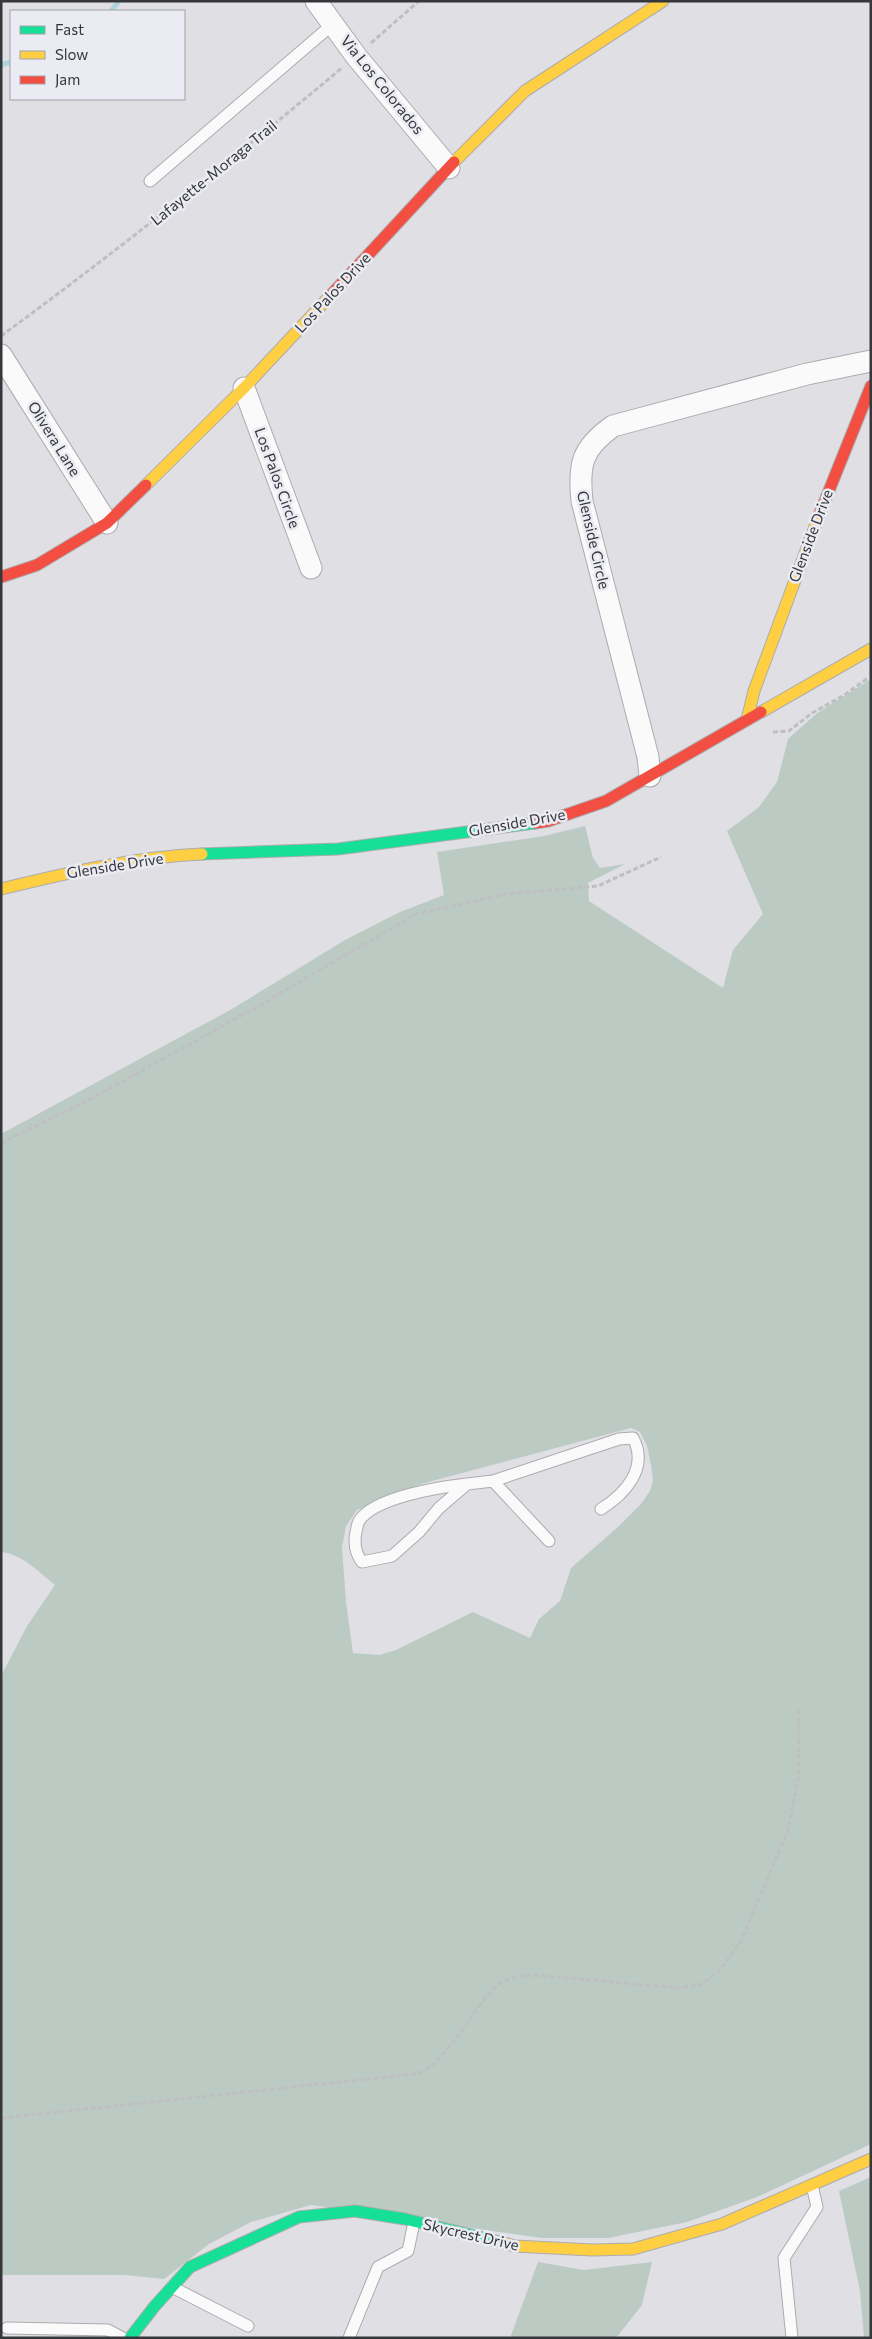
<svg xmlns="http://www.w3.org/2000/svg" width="872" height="2339" viewBox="0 0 872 2339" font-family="Commissioner,sans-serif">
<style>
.green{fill:#bbcbc4;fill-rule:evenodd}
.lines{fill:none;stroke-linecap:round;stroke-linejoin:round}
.stream{stroke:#acd4dc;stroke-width:5}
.lane-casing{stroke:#acacaf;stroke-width:13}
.street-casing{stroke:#acacaf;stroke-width:23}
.fast-casing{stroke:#acacaf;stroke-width:13}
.slow-casing{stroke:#acacaf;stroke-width:13}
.jam-casing{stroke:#acacaf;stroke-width:13}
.path{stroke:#bfbfc1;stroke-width:3;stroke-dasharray:5 2.5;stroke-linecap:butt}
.lane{stroke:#fafafb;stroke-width:11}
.street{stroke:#fafafb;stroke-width:21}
.fast{stroke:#16e098;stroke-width:11}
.slow{stroke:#ffcf43;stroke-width:11}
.jam{stroke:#f24e42;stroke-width:11}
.labels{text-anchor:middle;stroke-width:5;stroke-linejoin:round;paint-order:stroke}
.street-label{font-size:15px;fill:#36373a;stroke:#eaebf3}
</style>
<rect width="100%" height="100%" fill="#dfdfe4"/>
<path class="green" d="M871,679V2144L757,2197L687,2222L608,2238H542L311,2205L251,2222L209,2244L164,2279L125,2275H1V1676L27,1626L55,1585C40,1573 21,1553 1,1552V1134L232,1009L345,940L400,912L444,895L437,852L544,836L585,826L593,858L600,868L625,864L588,883L589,901L723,988L733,950L763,914L727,831L759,807L777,782L788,739L816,714ZM631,1428L640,1432L647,1446L651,1465L653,1480L650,1491L641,1504L618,1527L571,1568L560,1601L539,1619L530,1638L473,1612L396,1650L379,1655L353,1653L346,1602L342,1548L346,1526L357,1510L421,1484Z
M871,2177V2338H864L860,2291L839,2191Z
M538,2262L584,2270L652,2262L642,2305L616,2338H510Z"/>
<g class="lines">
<path class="stream" d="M111,11L119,1
M1,65L11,62"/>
<defs>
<path id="lane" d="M150,181L333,24
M493,1481L619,1439L633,1438C649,1468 625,1494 601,1509
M467,1484C441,1487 374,1497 359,1521C357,1524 357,1529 356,1532C354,1542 355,1553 362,1562L392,1556L419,1532L439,1508L467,1484L493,1481L549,1541
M172,2287L248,2326
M7,2328L108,2330L123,2338
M349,2338L378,2267L408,2251L414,2222
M792,2338L784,2258L817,2207L812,2185"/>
<path id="street" d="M316,1L356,56L449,168
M1,355L107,523
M244,388L311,568
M650,776L648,757L582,501C578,464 582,448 613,426L807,374L871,361"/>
<path id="fast" d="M202,854L338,849L535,823
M130,2338L154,2307L190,2267L299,2217L355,2211L405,2219L504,2243"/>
<path id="slow" d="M454,162L525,91L663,1
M146,485L244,388L330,296
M761,712L871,649
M747,720L754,691L820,513
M1,889C67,873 134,857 202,854
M504,2243L514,2246L592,2250L633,2249L722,2224L871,2159"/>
<path id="jam" d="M330,296L454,162
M820,513L871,386
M1,577L37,565L107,523L146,485
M535,823L548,821L606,801L761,712"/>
</defs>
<use href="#lane" class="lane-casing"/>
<use href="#street" class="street-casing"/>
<use href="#fast" class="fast-casing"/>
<use href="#slow" class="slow-casing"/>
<use href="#jam" class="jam-casing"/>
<path class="path" d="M371,43L419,1
M1,336C118,250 232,160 343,67
M773,732L789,731L812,713L843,696L868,678
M1,1143L83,1103L250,1011L416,914L507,894L598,886L661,857
M1,2118L416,2074C448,2064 471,2008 497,1986C508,1977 522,1976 534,1975L679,1988L702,1984L720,1970L741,1941L788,1830L799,1774V1709"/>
<use href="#lane" class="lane"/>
<use href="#street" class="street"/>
<use href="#fast" class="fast"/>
<use href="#slow" class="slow"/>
<use href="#jam" class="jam"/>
</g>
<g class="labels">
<g class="street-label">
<text transform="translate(382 85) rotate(51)" y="5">Via Los Colorados</text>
<text transform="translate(214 173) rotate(-39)" y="5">Lafayette-Moraga Trail</text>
<text transform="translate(333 293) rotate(-47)" y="5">Los Palos Drive</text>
<text transform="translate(54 439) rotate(58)" y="5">Olivera Lane</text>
<text transform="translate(277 478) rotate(70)" y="5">Los Palos Circle</text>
<text transform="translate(811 536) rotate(-69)" y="5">Glenside Drive</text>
<text transform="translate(593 540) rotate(77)" y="5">Glenside Circle</text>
<text transform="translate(517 823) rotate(-10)" y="5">Glenside Drive</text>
<text transform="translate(115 866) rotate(-9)" y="5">Glenside Drive</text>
<text transform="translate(471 2235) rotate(13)" y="5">Skycrest Drive</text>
</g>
</g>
<rect width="872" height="2339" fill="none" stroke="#36373a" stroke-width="5"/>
<rect x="10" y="10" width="175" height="90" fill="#eaebf3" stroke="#a2a3a9"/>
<rect x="20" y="26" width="25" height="8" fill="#16e098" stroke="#a2a3a9"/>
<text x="55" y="35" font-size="15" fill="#36373a">Fast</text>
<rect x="20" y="51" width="25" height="8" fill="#ffcf43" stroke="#a2a3a9"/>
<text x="55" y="60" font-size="15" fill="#36373a">Slow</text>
<rect x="20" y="76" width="25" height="8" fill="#f24e42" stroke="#a2a3a9"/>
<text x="55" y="85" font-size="15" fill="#36373a">Jam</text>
</svg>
